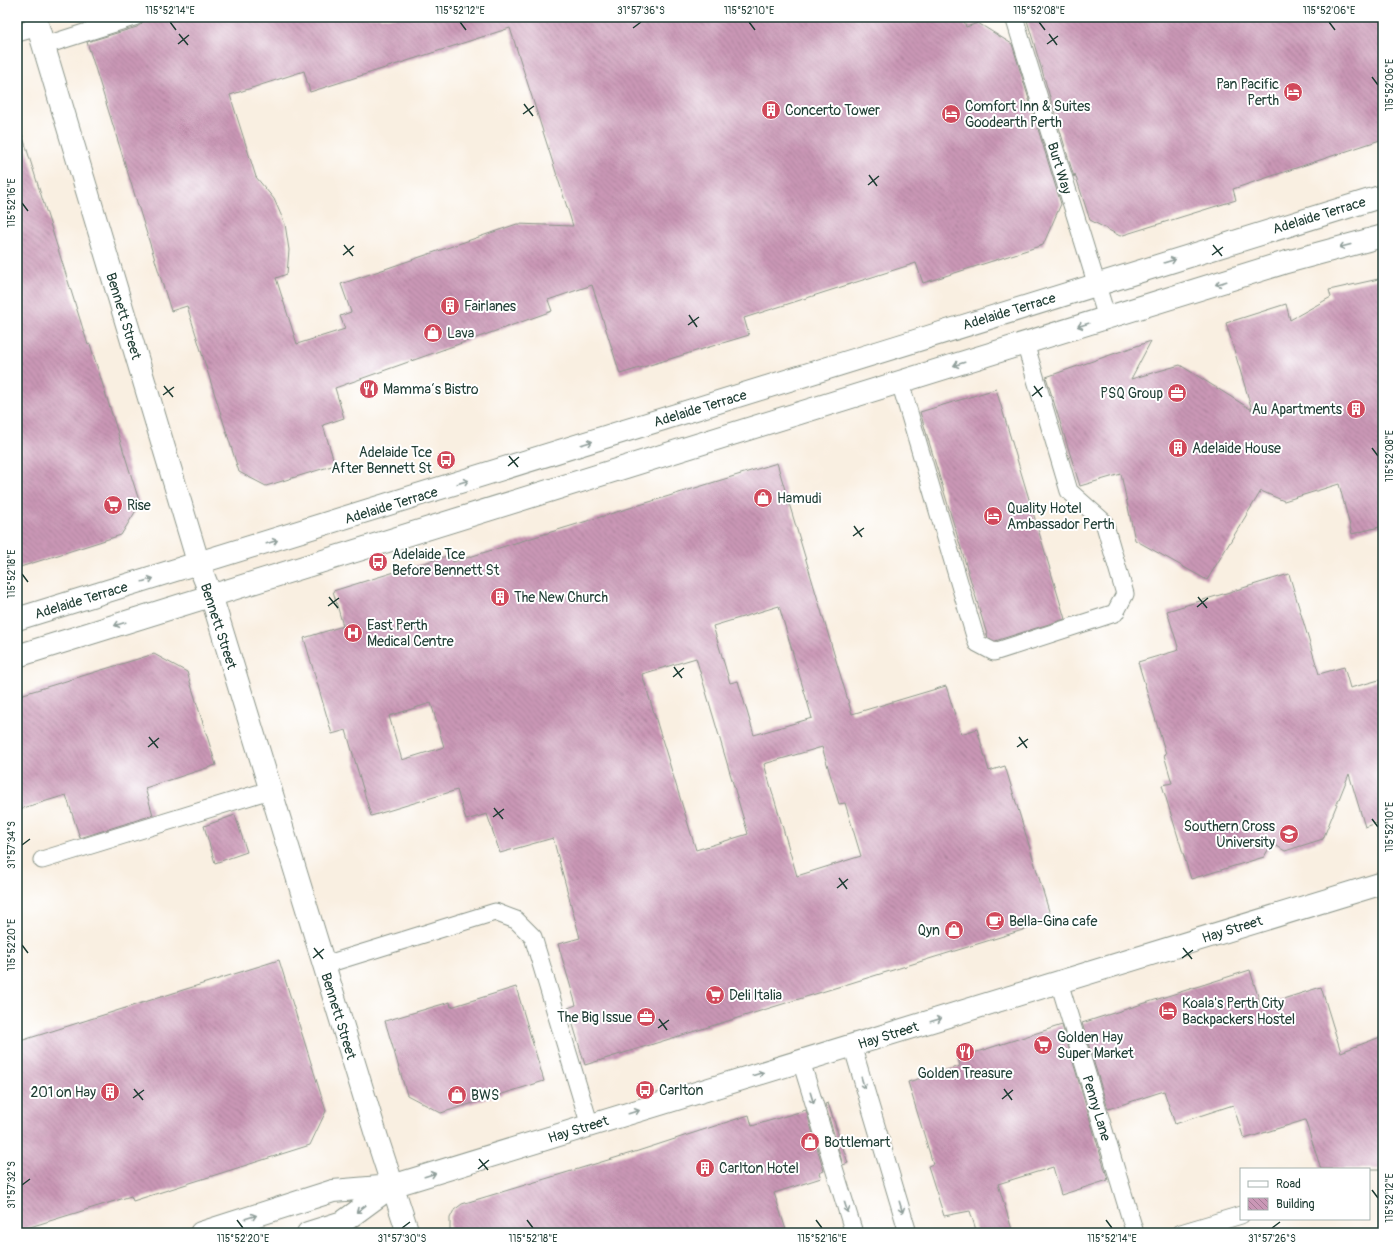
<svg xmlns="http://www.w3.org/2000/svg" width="1400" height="1250" viewBox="0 0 1400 1250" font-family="Pangolin,sans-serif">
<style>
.building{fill:url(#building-back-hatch);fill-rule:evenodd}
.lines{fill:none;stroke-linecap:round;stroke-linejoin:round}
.lane-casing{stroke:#8c968a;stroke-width:19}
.secondary-casing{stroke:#8c968a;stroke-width:24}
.primary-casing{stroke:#8c968a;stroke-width:24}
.lane{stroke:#fff;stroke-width:17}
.secondary{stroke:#fff;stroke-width:22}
.primary{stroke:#fff;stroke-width:22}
.oneway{stroke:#8f9e9a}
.ticks{fill:none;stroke:#1f3d34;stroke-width:1.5}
.labels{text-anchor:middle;stroke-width:4;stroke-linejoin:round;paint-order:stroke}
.poi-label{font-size:14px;fill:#1f3d34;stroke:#fff;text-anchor:start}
.street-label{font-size:14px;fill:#1f3d34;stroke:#fff}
.neatline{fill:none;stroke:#1f3d34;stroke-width:1.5}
.ticks-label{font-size:10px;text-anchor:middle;fill:#1f3d34}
</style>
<defs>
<pattern id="building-back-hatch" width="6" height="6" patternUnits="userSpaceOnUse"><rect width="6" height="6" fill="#ca97b6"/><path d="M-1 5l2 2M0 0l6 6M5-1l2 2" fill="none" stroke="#a37c95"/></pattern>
</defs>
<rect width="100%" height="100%" fill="#fff"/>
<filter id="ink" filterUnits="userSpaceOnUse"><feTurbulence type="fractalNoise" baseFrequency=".025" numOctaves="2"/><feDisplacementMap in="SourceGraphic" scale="8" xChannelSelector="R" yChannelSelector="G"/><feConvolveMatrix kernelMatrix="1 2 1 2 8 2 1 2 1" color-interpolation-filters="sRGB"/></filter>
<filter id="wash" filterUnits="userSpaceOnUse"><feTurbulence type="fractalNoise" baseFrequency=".012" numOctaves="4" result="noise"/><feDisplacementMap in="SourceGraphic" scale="16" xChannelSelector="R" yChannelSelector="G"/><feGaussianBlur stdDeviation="0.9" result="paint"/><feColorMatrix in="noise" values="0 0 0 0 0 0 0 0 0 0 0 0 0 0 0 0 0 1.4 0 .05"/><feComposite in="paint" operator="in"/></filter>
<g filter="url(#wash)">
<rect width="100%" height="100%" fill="#f9efe1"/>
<g id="blocks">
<path class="building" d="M147,17H963L966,27L978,23L1012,44L1061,204L1043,245L923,283L916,263L744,318L749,335L620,374L592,285L548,300L552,311L335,388L344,418L323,425L335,465L266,486L239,472L187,306L171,311L87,42L137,27L142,23L144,18ZM510,28L573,226L517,224L341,284L351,312L340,316L345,329L297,344L276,278L287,274L289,250L285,224L274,199L256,177L230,95L304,71L310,92Z
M1026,17H1383V139L1233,189L1236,200L1120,236L1090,220L1075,174L1074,177Z
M22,134L88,345L90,344L140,504L121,535L17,568V135Z
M1383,278V526L1352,534L1339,484L1284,501L1261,491L1207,580L1135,540L1121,474L1080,486L1046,377L1151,341L1131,379L1180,365L1252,410L1226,323L1286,304L1290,320L1331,297L1329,290Z
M996,389L1065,619L995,641L988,638L920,412Z
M777,463L852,714L946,686L961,734L977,729L989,771L1005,766L1052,921L585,1065L568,1008L576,1005L558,944L580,938L553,838L500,853L487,814L466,820L457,790L371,816L346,730L332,734L304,638L343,626L333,591L450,555L453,562ZM779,606L812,718L754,735L738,681L730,683L713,626ZM696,658L748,834L696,850L642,674ZM431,703L444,747L402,760L389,716ZM822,747L839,804L845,803L861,856L797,876L764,764Z
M1289,574L1319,674L1344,667L1350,688L1383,679V821L1365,827L1349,774L1323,839L1285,851L1272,843L1264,857L1191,879L1162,785L1172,783L1164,755L1166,754L1138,662L1179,650L1167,611Z
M154,654L187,672L216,765L145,788L153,815L80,838L66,795L17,810V696Z
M235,815L247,852L215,863L204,826Z
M279,960L326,1111L310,1145L133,1201L131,1196L17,1231V1042Z
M1250,970L1261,1006L1321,987L1341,1052L1383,1036V1169H1321L1305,1120L1244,1139L1233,1105L1175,1124L1164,1091L1108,1109L1082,1023Z
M516,987L544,1081L441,1113L407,1095L385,1021L450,1002L451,1007Z
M1062,1025L1108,1180L1061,1195L1053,1167L998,1184L1013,1233H977L970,1211L944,1216L928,1166L933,1164L908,1082L960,1066L958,1058Z
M828,1103L848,1163L843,1165L825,1104Z
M806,1110L824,1171L819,1173L821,1178L774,1193L787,1233H450V1218L454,1210L462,1204L638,1151L749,1115L752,1126Z"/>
</g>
</g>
<g filter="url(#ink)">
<use href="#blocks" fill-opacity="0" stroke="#8c968a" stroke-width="1"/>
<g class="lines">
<defs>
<path id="lane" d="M1014,17L1107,318
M17,33L38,27
M43,46L134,17
M900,382L977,643L994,652L1115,613L1125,594L1104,522L1069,491L1025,343
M42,860L270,790
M324,965L495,912L516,920L533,937L590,1126
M1059,982L1135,1233
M852,1045L908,1233
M801,1061L854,1233
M1181,1233L1241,1215"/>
<path id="secondary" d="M35,17L199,565L211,595L377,1138L408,1233
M201,1233L333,1191L392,1186L1383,883
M308,1233L343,1222L392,1186"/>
<path id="primary" d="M17,619C474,482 927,335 1383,196
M17,656L1283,263L1383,236"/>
</defs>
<use href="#lane" class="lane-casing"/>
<use href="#secondary" class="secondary-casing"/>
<use href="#primary" class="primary-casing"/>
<use href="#lane" class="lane"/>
<use href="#secondary" class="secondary"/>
<use href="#primary" class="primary"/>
</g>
<defs><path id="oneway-shaft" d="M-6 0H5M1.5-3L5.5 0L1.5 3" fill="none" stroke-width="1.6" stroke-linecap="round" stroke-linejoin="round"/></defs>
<g class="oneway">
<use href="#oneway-shaft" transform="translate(1345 246) rotate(165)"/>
<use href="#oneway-shaft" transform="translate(1170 261) rotate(-17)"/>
<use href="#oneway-shaft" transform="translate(1221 283) rotate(163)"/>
<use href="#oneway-shaft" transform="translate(1083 325) rotate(163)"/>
<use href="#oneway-shaft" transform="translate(959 364) rotate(163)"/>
<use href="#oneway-shaft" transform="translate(587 443) rotate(-17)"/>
<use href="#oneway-shaft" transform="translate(463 482) rotate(-17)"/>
<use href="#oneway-shaft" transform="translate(272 542) rotate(-17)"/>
<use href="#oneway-shaft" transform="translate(148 580) rotate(-17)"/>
<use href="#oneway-shaft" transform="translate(120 624) rotate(163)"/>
<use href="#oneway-shaft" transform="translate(936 1020) rotate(-17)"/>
<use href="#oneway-shaft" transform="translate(758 1074) rotate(-17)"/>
<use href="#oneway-shaft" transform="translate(863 1083) rotate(73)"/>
<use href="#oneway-shaft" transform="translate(812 1098) rotate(73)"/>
<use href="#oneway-shaft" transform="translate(634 1112) rotate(-17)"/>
<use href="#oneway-shaft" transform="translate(430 1175) rotate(-17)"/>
<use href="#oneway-shaft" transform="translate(846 1207) rotate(72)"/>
<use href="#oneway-shaft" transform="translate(901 1207) rotate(73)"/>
<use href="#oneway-shaft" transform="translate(361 1209) rotate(143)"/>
<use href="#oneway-shaft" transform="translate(251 1217) rotate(-17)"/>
</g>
</g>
<path class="ticks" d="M170,22L176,30M460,22L466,30M749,22L755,30M1039,22L1045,30M1329,22L1335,30M633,28L641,22M179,34L188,45M1049,34L1057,45M178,44L189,35M1047,44L1058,36M1372,77L1378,85M524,104L533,116M523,114L534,106M869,175L877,186M868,185L879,176M22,203L28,211M344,245L353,256M1213,245L1222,256M343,255L354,246M1212,255L1223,247M689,315L697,327M688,325L699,317M164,386L173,397M1034,386L1042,397M163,395L174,387M1032,396L1043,387M1372,448L1378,456M509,456L518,467M508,466L519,457M854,526L862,537M853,536L864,528M22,574L28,582M329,597L338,608M1198,597L1207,608M328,606L339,598M1197,607L1208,598M674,667L682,678M673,677L684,668M149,737L158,748M1019,737L1027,748M148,747L159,738M1017,747L1028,739M494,808L503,819M493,817L504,809M1372,819L1378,827M22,845L30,839M839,878L847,889M837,888L848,879M22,945L28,953M314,948L323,959M1183,948L1192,959M313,958L324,949M1182,958L1193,950M659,1019L667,1030M658,1028L669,1020M134,1089L143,1100M1004,1089L1012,1100M133,1098L144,1090M1002,1099L1013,1090M479,1159L488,1170M478,1169L489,1160M22,1185L30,1179M1372,1190L1378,1198M237,1220L243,1228M527,1220L533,1228M816,1220L822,1228M1106,1220L1112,1228M402,1228L410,1222M1272,1228L1280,1222"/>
<defs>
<symbol id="hotel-disc" viewBox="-11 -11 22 22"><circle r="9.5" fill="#d1495b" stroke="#fff"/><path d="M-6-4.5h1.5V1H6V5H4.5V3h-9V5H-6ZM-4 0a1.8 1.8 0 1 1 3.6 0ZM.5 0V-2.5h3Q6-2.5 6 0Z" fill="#fff"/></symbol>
<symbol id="building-disc" viewBox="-11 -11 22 22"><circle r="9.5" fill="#d1495b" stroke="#fff"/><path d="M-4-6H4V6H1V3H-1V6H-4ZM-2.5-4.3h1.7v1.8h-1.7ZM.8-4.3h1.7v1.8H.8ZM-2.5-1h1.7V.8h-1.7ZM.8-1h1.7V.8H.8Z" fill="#fff"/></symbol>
<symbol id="shop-disc" viewBox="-11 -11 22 22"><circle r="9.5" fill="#d1495b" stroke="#fff"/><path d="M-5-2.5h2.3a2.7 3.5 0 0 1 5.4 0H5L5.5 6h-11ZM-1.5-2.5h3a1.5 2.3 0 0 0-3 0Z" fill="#fff"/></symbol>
<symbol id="restaurant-disc" viewBox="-11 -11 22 22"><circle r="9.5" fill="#d1495b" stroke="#fff"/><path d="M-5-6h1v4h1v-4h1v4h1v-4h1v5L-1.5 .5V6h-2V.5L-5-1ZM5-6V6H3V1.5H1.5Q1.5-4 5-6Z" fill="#fff"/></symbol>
<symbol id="office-disc" viewBox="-11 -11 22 22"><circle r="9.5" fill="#d1495b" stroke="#fff"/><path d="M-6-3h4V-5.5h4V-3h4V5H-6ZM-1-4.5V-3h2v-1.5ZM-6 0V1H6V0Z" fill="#fff"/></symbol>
<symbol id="bus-disc" viewBox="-11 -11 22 22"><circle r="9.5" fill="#d1495b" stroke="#fff"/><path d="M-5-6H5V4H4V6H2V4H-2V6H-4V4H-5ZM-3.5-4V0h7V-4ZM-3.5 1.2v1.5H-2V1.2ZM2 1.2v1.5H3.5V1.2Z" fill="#fff"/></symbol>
<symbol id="supermarket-disc" viewBox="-11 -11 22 22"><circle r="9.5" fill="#d1495b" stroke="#fff"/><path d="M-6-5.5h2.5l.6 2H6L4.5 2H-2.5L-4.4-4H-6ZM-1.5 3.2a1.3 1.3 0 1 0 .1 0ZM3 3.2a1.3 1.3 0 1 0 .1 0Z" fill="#fff"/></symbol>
<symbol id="hospital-disc" viewBox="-11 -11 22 22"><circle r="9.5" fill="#d1495b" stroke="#fff"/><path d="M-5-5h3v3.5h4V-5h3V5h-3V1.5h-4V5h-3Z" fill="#fff"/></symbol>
<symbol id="university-disc" viewBox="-11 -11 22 22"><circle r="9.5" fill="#d1495b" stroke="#fff"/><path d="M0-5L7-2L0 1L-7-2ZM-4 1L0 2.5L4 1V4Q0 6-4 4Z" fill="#fff"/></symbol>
<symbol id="cafe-disc" viewBox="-11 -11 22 22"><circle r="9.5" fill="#d1495b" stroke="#fff"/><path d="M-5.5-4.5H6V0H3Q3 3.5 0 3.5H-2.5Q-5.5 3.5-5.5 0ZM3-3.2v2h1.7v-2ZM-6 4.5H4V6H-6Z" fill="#fff"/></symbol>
</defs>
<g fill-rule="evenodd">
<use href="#hotel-disc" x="1282" y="81" width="22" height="22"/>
<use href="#building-disc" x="760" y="99" width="22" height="22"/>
<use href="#hotel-disc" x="940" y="103" width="22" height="22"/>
<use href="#building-disc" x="439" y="295" width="22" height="22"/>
<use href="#shop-disc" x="422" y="322" width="22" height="22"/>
<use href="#restaurant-disc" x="358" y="378" width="22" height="22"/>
<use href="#office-disc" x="1166" y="382" width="22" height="22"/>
<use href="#building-disc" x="1345" y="398" width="22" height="22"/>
<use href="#building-disc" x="1167" y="437" width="22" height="22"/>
<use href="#bus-disc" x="435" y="449" width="22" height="22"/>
<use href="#shop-disc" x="752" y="487" width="22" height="22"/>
<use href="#supermarket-disc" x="102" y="494" width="22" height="22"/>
<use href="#hotel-disc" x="982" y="505" width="22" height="22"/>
<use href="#bus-disc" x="367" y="551" width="22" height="22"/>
<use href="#building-disc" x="489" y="586" width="22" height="22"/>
<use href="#hospital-disc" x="342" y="622" width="22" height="22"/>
<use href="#university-disc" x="1278" y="823" width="22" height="22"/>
<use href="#cafe-disc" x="984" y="910" width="22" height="22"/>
<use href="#shop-disc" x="943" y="919" width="22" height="22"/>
<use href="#supermarket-disc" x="704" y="984" width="22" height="22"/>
<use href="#hotel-disc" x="1157" y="1000" width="22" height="22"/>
<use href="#office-disc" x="635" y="1006" width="22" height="22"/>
<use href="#supermarket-disc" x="1032" y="1034" width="22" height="22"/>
<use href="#restaurant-disc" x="954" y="1041" width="22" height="22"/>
<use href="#bus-disc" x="634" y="1079" width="22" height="22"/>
<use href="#building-disc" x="99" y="1081" width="22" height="22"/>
<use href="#shop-disc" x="446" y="1084" width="22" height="22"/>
<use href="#shop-disc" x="799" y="1131" width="22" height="22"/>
<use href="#building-disc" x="694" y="1157" width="22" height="22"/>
</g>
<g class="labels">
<g class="poi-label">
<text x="1279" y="89" text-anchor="end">Pan Pacific<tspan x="1279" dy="16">Perth</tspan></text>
<text x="965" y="111">Comfort Inn &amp; Suites<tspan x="965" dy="16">Goodearth Perth</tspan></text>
<text x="785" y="115">Concerto Tower</text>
<text x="464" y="311">Fairlanes</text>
<text x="447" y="338">Lava</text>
<text x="383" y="394">Mamma‘s Bistro</text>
<text x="1163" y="398" text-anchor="end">PSQ Group</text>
<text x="1342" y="414" text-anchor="end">Au Apartments</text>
<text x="1192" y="453">Adelaide House</text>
<text x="432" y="457" text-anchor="end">Adelaide Tce<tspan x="432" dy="16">After Bennett St</tspan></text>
<text x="777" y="503">Hamudi</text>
<text x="127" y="510">Rise</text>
<text x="1007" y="513">Quality Hotel<tspan x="1007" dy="16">Ambassador Perth</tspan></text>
<text x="392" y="559">Adelaide Tce<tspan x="392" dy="16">Before Bennett St</tspan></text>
<text x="514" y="602">The New Church</text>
<text x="367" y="630">East Perth<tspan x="367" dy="16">Medical Centre</tspan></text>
<text x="1275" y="831" text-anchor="end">Southern Cross<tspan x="1275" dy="16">University</tspan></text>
<text x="1009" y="926">Bella-Gina cafe</text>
<text x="940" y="935" text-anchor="end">Qyn</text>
<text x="729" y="1000">Deli Italia</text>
<text x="1182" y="1008">Koala's Perth City<tspan x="1182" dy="16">Backpackers Hostel</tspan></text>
<text x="632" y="1022" text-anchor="end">The Big Issue</text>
<text x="1057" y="1042">Golden Hay<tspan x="1057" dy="16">Super Market</tspan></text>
<text x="965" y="1078" text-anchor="middle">Golden Treasure</text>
<text x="659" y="1095">Carlton</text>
<text x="96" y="1097" text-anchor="end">201 on Hay</text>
<text x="471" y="1100">BWS</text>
<text x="824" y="1147">Bottlemart</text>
<text x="719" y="1173">Carlton Hotel</text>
</g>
<g class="street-label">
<text transform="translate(1060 168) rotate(73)" y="5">Burt Way</text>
<text transform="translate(1319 215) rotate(-17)" y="5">Adelaide Terrace</text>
<text transform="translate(1009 311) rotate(-17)" y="5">Adelaide Terrace</text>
<text transform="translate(124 316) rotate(73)" y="5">Bennett Street</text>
<text transform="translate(700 408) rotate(-17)" y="5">Adelaide Terrace</text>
<text transform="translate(391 505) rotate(-17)" y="5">Adelaide Terrace</text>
<text transform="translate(81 600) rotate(-17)" y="5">Adelaide Terrace</text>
<text transform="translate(219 626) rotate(72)" y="5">Bennett Street</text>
<text transform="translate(1232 929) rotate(-17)" y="5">Hay Street</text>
<text transform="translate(339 1016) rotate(73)" y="5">Bennett Street</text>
<text transform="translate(888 1035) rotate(-17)" y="5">Hay Street</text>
<text transform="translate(1097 1108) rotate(73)" y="5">Penny Lane</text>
<text transform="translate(578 1129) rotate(-17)" y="5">Hay Street</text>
</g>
</g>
<rect width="1400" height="1250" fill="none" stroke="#fff" stroke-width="44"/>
<rect x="1240" y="1168" width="130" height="52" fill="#ffffff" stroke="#a5b1ae"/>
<rect x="1248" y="1181" width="20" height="6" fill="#ffffff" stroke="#a5b1ae"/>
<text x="1276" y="1188" font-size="12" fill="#1f3d34">Road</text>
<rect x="1248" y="1198" width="20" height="12" fill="url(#building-back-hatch)" stroke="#a5b1ae"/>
<text x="1276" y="1208" font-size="12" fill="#1f3d34">Building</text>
<rect x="22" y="22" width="1356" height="1206" class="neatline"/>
<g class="ticks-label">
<text x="170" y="14">115°52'14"E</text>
<text x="460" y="14">115°52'12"E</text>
<text x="641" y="14">31°57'36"S</text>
<text x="749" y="14">115°52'10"E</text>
<text x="1039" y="14">115°52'08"E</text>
<text x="1329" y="14">115°52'06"E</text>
<text transform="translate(1389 85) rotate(-90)" y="4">115°52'06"E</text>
<text transform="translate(11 203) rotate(-90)" y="4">115°52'16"E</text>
<text transform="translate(1389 456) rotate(-90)" y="4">115°52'08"E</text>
<text transform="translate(11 574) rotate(-90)" y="4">115°52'18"E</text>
<text transform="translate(1389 827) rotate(-90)" y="4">115°52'10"E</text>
<text transform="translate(11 845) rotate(-90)" y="4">31°57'34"S</text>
<text transform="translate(11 945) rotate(-90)" y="4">115°52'20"E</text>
<text transform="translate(11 1185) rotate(-90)" y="4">31°57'32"S</text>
<text transform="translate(1389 1198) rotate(-90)" y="4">115°52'12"E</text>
<text x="243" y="1242">115°52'20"E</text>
<text x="402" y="1242">31°57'30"S</text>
<text x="533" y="1242">115°52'18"E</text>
<text x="822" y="1242">115°52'16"E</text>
<text x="1112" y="1242">115°52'14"E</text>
<text x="1272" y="1242">31°57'26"S</text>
</g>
</svg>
